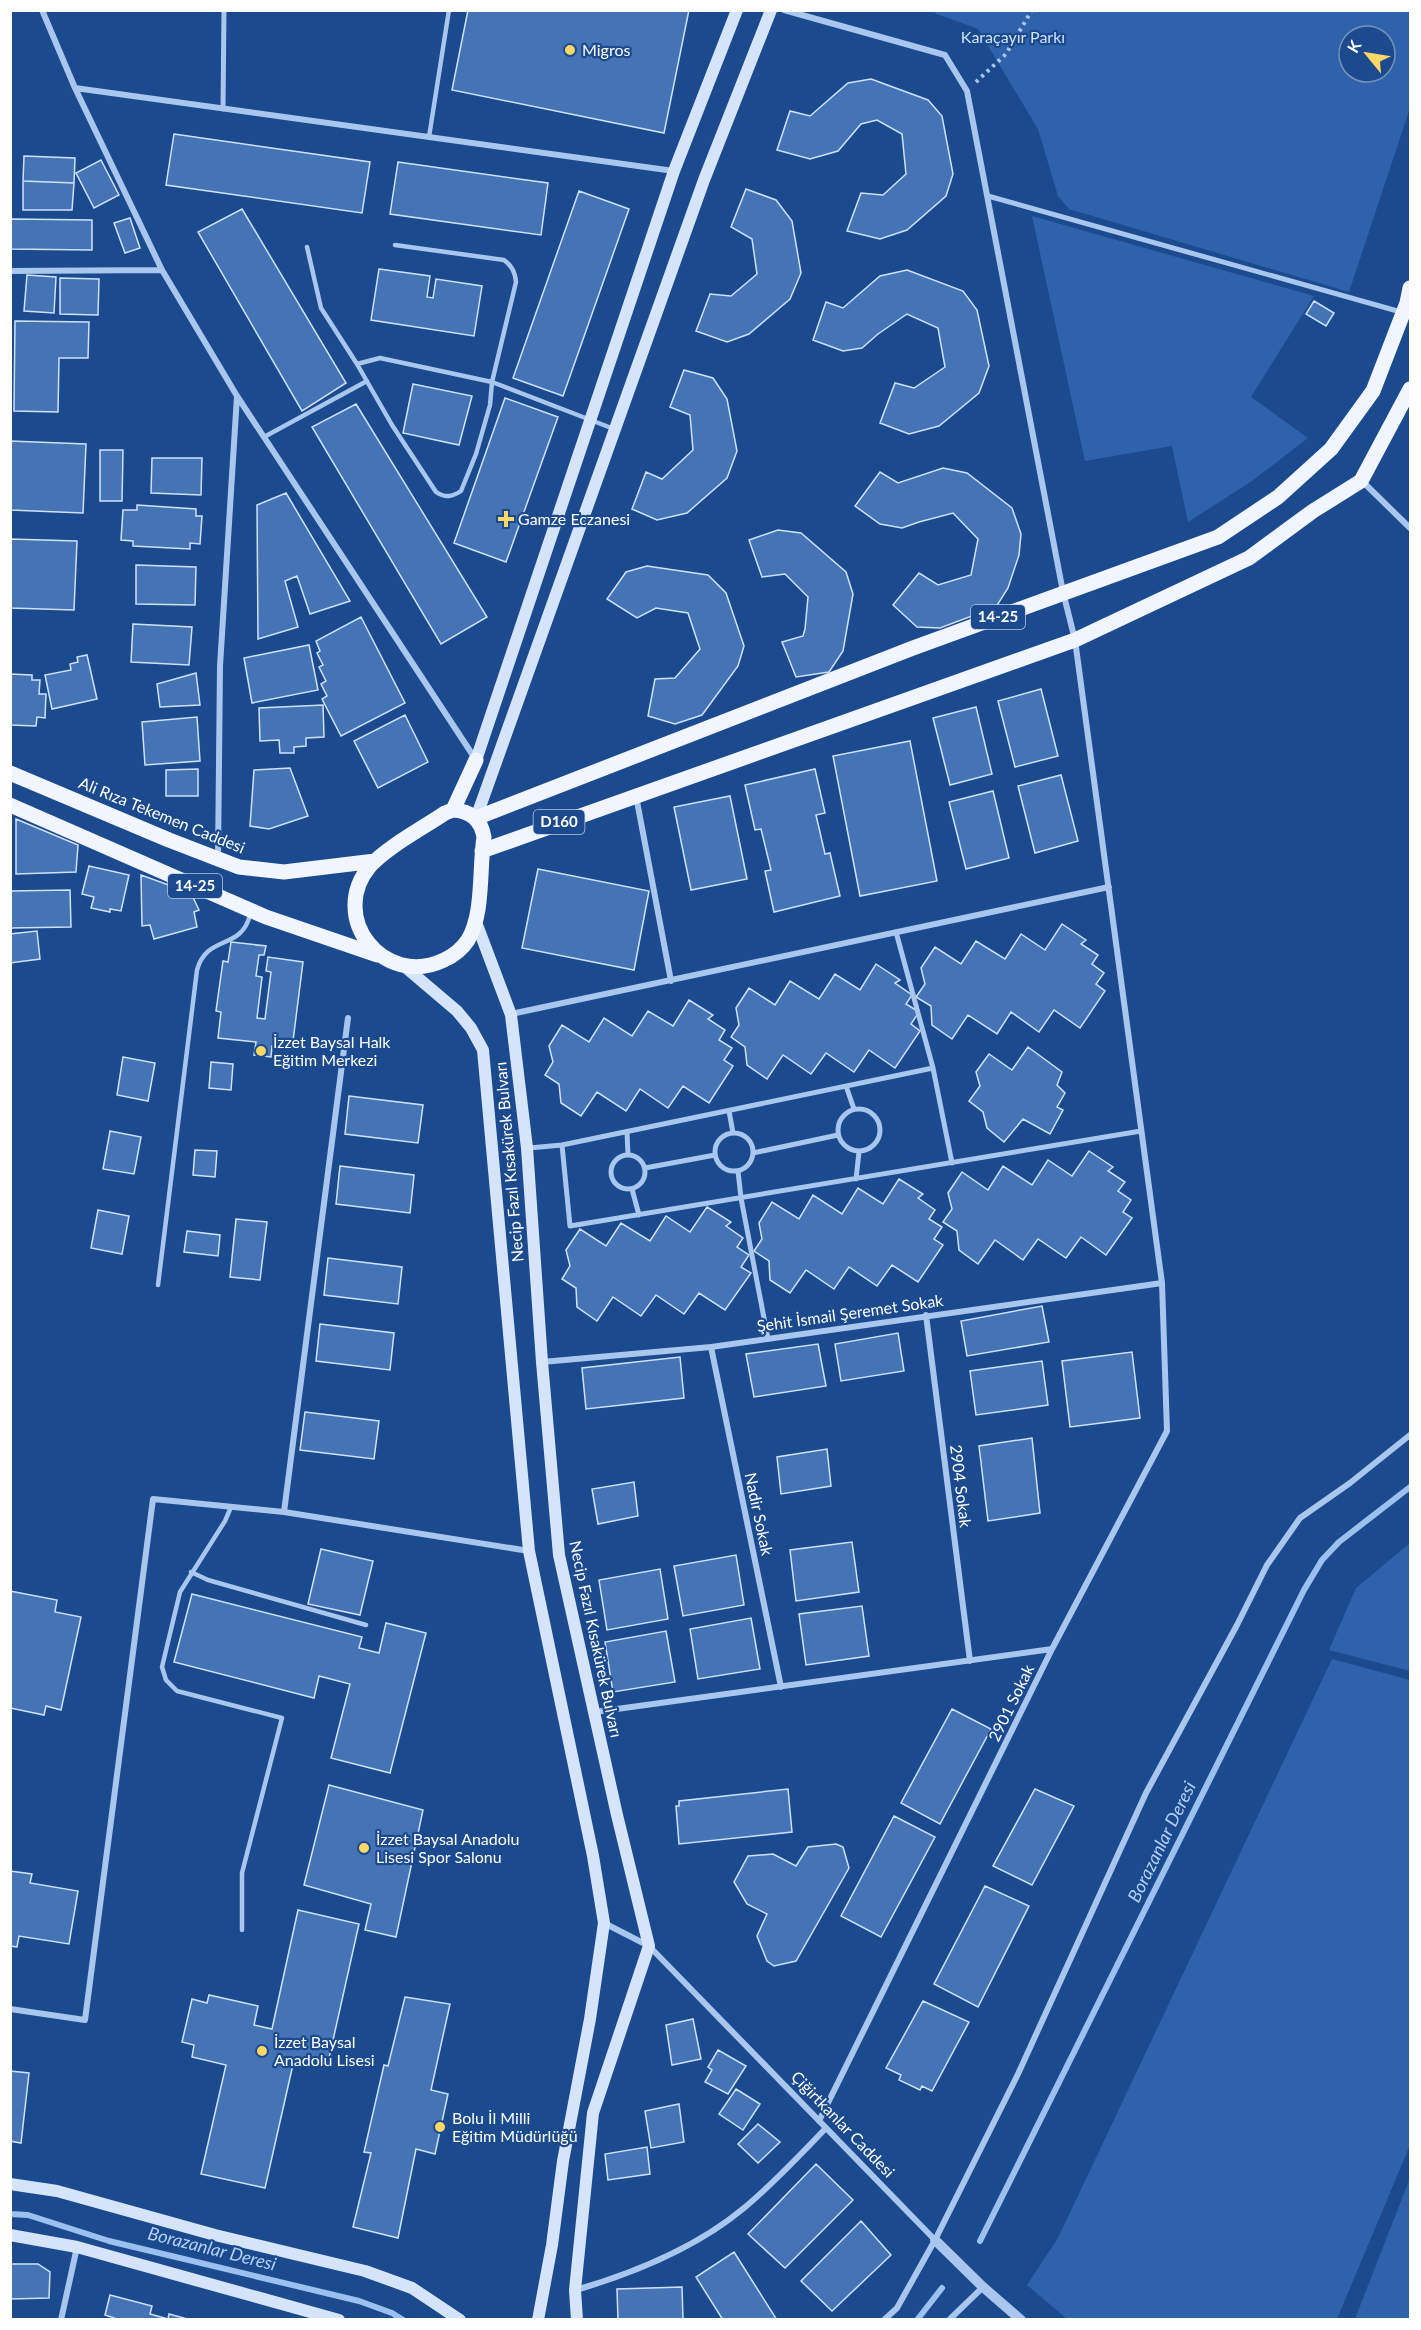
<svg xmlns="http://www.w3.org/2000/svg" width="1421" height="2330" viewBox="0 0 1421 2330" font-family="Lato,sans-serif">
<style>
.green{fill:#2e63ac;fill-rule:evenodd}
.lines{fill:none;stroke-linecap:round;stroke-linejoin:round}
.stream{stroke:#9cc0f0;stroke-width:6}
.building{fill:#4473b6;stroke:#cfe1fa;stroke-width:1.5}
.path{stroke:#a9c6ee;stroke-width:4;stroke-dasharray:3 4.5;stroke-linecap:butt}
.service{stroke:#a9c6ee;stroke-width:4.5}
.pedestrian{stroke:#a9c6ee;stroke-width:5}
.minor{stroke:#a9c6ee;stroke-width:6}
.tertiary{stroke:#a9c6ee;stroke-width:10}
.secondary{stroke:#d6e4fa;stroke-width:12}
.primary{stroke:#f0f5ff;stroke-width:15}
.poi-dot{fill:#fed766;stroke:#1b4a8e;stroke-width:2}
.labels{text-anchor:middle;stroke-width:4.5;stroke-linejoin:round;paint-order:stroke}
.shield{fill:#1b4a8e;stroke:#bbc9dd;stroke-width:1.5}
.shield-label{font-size:15px;font-weight:bold;fill:#fff}
.park-label{font-size:16px;fill:#cfe1fa;stroke:#1b4a8e}
.poi-label{font-size:16px;fill:#fff;stroke:#1b4a8e;text-anchor:start}
.street-label{font-size:16px;fill:#fff;stroke:#1b4a8e}
.water-label{font-size:18px;font-style:italic;fill:#b5d0f5;stroke:#1b4a8e}
</style>
<rect width="100%" height="100%" fill="#1b4a8e"/>
<path class="green" d="M929,11H1410V108L1349,292L1069,209L1058,196L1038,129L978,29ZM1349,36H1385V72H1349Z
M1032,216L1314,296L1251,397L1308,438L1252,481L1188,522L1172,446L1085,461Z
M1410,1543V1671L1329,1650L1356,1588Z
M1332,1659L1410,1680V2145L1337,2319H1067L1027,2285L1058,2238Z
M1410,2178V2319H1355Z"/>
<g class="lines">
<path class="stream" d="M10,2214L28,2215L109,2241L359,2301L392,2313L403,2320
M980,2241L1304,1590L1322,1560L1339,1542L1410,1487
M917,2320L942,2288"/>
</g>
<path class="building" d="M468,10H689L664,133L452,90Z
M871,79L928,100L942,116L953,174L946,196L907,230L880,239L847,231L861,193L883,195L906,174L902,134L877,120L861,124L838,151L810,159L777,150L790,111L810,116L848,83Z
M174,134L370,162L362,213L166,185Z
M24,156L75,158L74,183L23,181Z
M101,160L119,195L94,208L76,173Z
M398,162L548,183L541,235L390,214Z
M23,181L74,183L72,210H23Z
M746,189L776,200L792,221L801,273L790,299L749,334L727,342L696,331L710,294L731,296L757,274L752,239L731,227Z
M579,191L629,209L563,396L513,378Z
M242,209L346,383L302,411L198,232Z
M130,218L140,248L125,253L114,223Z
M11,219L92,220V250L10,249Z
M379,269L430,276L427,297L433,298L436,279L482,286L474,336L371,320Z
M907,270L963,291L977,310L989,366L979,393L939,426L909,434L880,423L895,383L914,388L945,367L938,328L907,314L878,334L862,348L843,351L813,340L826,302L843,308L880,276Z
M27,275L56,277L54,313L24,311Z
M60,278L99,279L98,315L60,314Z
M1314,301L1334,313L1326,326L1306,314Z
M15,321L89,322L88,358H59L58,412L14,411Z
M684,370L713,378L727,399L737,451L727,478L687,513L657,520L632,509L646,472L662,479L693,450L690,415L670,407Z
M413,384L472,396L459,445L403,433Z
M505,398L558,417L506,562L454,543Z
M356,404L487,617L441,644L312,427Z
M10,441L86,444L83,513L10,510Z
M100,450H123L122,501H100Z
M152,458H202L201,495L151,493Z
M943,468L967,473L1012,508L1021,534L1019,555L1008,588L996,607L940,628L917,627L893,605L919,573L938,585L971,575L978,539L953,513L919,522L902,528L880,524L855,506L880,472L898,483Z
M286,493L350,601L310,614L297,576L285,581L298,627L258,639L257,505Z
M137,505L196,509V516H202L200,544L190,543V549L133,546V541L121,540L123,510H137Z
M778,530L801,533L846,572L853,594L843,651L829,672L796,677L782,642L803,636L805,629L808,597L785,574L762,577L749,540Z
M10,539L77,541L74,610L10,608Z
M136,565L196,567L195,605L136,604Z
M647,566L708,575L726,593L744,646L738,666L702,715L675,724L648,716L655,679L675,678L700,649L688,613L656,608L637,618L607,599L626,572Z
M361,617L405,703L341,736L322,699L327,696L321,684L326,681L319,667L323,665L317,653L320,651L316,641Z
M133,624L192,627L189,665L131,662Z
M309,645L318,690L252,703L244,658Z
M87,655L97,699L52,709L45,675L71,670L70,664L78,662L77,657Z
M196,673L200,705L160,707L157,684Z
M10,674L32,675V680H40L39,694H46L45,718L37,717L36,726L10,725Z
M1041,689L1058,756L1015,767L998,701Z
M323,705L324,737L306,738V746L294,747V753H280L279,740L260,741L259,708Z
M976,707L992,774L950,785L933,718Z
M405,715L428,762L378,788L354,741Z
M197,717L200,761L145,765L142,722Z
M910,741L937,881L860,896L833,756Z
M290,768L308,816L269,829L250,826L254,770Z
M198,769V796H166V770Z
M815,769L825,813L816,815L825,854L830,853L840,896L774,912L765,871L771,870L761,829L755,830L745,785Z
M1061,775L1078,841L1035,853L1018,786Z
M993,791L1009,858L966,869L949,802Z
M730,796L747,879L691,890L674,807Z
M16,819L78,845L76,872L16,874Z
M89,866L129,875L121,911L110,909V912L91,908L94,897L82,894Z
M538,869L649,891L634,970L522,948Z
M141,875L191,893L199,910L194,912L197,927L154,939L150,925L142,926Z
M70,890L71,927L10,928V891Z
M1062,924L1086,940L1081,944L1098,955L1092,964L1104,973L1096,984L1105,991L1080,1028L1054,1010L1039,1032L1011,1012L997,1034L968,1015L952,1039L932,1025L931,1006L916,997L925,984L921,968L935,947L961,964L976,941L1005,959L1021,934L1045,950Z
M37,931L40,959L10,963V934Z
M231,942L266,946L264,955H259L256,976L262,977L257,1018L265,1019L271,972L266,971L268,957L303,962L292,1049L272,1046L271,1057L254,1055L256,1042L218,1038L221,1012L216,1011L223,961L228,962Z
M876,964L900,980L895,983L912,995L906,1004L919,1012L911,1024L920,1031L895,1068L869,1050L854,1072L826,1053L811,1074L783,1055L767,1079L747,1065L745,1047L731,1037L739,1025L736,1008L749,988L775,1005L790,981L819,999L835,974L860,990Z
M689,1000L713,1015L708,1019L725,1030L719,1040L732,1048L724,1060L733,1066L709,1103L683,1086L668,1108L640,1089L626,1111L597,1092L581,1116L561,1103L559,1084L545,1075L553,1062L549,1046L562,1025L589,1042L604,1018L632,1036L648,1011L673,1026Z
M1028,1047L1062,1072L1057,1085L1065,1093L1057,1107L1063,1110L1050,1134L1023,1119L1004,1142L987,1128L983,1112L969,1101L980,1086L976,1072L989,1054L1012,1070Z
M123,1057L155,1063L148,1101L117,1095Z
M211,1062L233,1064L231,1090L209,1088Z
M349,1096L423,1105L418,1143L345,1134Z
M110,1131L141,1137L134,1174L103,1169Z
M195,1150L217,1151L215,1177L193,1175Z
M1089,1151L1113,1167L1108,1171L1125,1182L1118,1191L1131,1200L1123,1212L1132,1218L1106,1255L1081,1237L1066,1258L1038,1239L1023,1260L995,1240L978,1264L959,1250L957,1231L943,1222L952,1209L948,1193L962,1172L988,1190L1003,1166L1032,1185L1048,1160L1072,1176Z
M340,1166L414,1175L410,1213L336,1204Z
M899,1179L923,1194L918,1198L935,1210L929,1219L942,1227L934,1239L943,1245L918,1282L892,1265L877,1286L849,1267L834,1289L806,1270L790,1293L770,1280L769,1261L754,1251L762,1239L759,1223L772,1202L799,1219L813,1195L842,1214L858,1188L883,1204Z
M707,1207L731,1222L726,1226L743,1238L737,1247L749,1255L741,1267L751,1273L725,1310L699,1293L684,1314L656,1295L641,1316L613,1297L597,1321L577,1307L576,1288L562,1279L570,1266L566,1250L580,1229L606,1246L621,1223L650,1241L666,1216L690,1232Z
M98,1210L129,1216L122,1254L91,1248Z
M236,1219L267,1222L260,1280L230,1277Z
M187,1231L220,1235L218,1256L184,1252Z
M328,1258L402,1267L398,1304L324,1295Z
M1042,1306L1049,1342L967,1356L961,1321Z
M320,1324L394,1333L390,1370L316,1361Z
M898,1333L904,1371L841,1381L835,1344Z
M818,1344L826,1386L754,1397L746,1354Z
M1132,1352L1140,1418L1070,1427L1062,1361Z
M680,1357L684,1398L586,1409L582,1368Z
M1042,1361L1048,1405L976,1415L970,1371Z
M305,1412L379,1421L374,1459L300,1450Z
M1032,1438L1040,1513L988,1521L979,1446Z
M827,1449L831,1486L781,1494L777,1457Z
M634,1482L638,1516L598,1524L592,1489Z
M852,1542L859,1592L796,1601L790,1550Z
M321,1549L373,1561L360,1615L308,1604Z
M736,1555L744,1605L683,1616L674,1566Z
M660,1569L668,1619L607,1630L599,1580Z
M10,1591L57,1600L55,1612L81,1617L61,1710L46,1706L44,1715L10,1708Z
M192,1594L362,1637L359,1648L379,1653L386,1623L426,1633L390,1773L331,1758L350,1684L319,1676L314,1698L174,1662Z
M862,1606L869,1656L806,1665L799,1614Z
M751,1618L760,1669L698,1679L690,1629Z
M666,1631L675,1682L613,1692L605,1642Z
M952,1709L991,1729L940,1824L901,1803Z
M329,1785L423,1810L396,1937L365,1930L371,1904L304,1885Z
M788,1789L792,1832L679,1844L676,1806H679V1801Z
M1035,1789L1074,1806L1032,1885L993,1866Z
M894,1816L935,1837L881,1937L841,1916Z
M836,1844L843,1847L849,1868L796,1961L774,1966L767,1961L757,1936L767,1914L747,1904L734,1882L748,1856L773,1854L796,1866L808,1847Z
M10,1871L32,1874L30,1883L78,1891L69,1944L19,1936L17,1947L10,1946Z
M985,1886L1029,1906L978,2007L934,1984Z
M298,1910L359,1924L327,2067L294,2060L265,2188L201,2174L226,2065L192,2057L194,2045L182,2042L192,1999L207,2003L209,1995L258,2006L254,2025L272,2029Z
M405,1997L450,2004L431,2090L448,2094L435,2154L416,2149L398,2238L353,2227L371,2153L364,2152L384,2065L388,2066Z
M923,2001L969,2022L932,2091L922,2086L920,2090L899,2080L901,2075L886,2068Z
M693,2019L701,2059L672,2065L666,2025Z
M718,2050L746,2066L728,2094L705,2082L712,2070L708,2067Z
M10,2071L29,2073L21,2143L10,2141Z
M736,2089L760,2104L743,2130L719,2114Z
M679,2104L684,2142L651,2148L645,2111Z
M758,2124L780,2142L758,2163L738,2144Z
M647,2147L650,2174L608,2180L605,2154Z
M816,2164L853,2200L785,2268L748,2234Z
M861,2221L891,2255L832,2311L801,2281Z
M734,2252L777,2320H723L696,2277Z
M10,2264H38L50,2272L49,2298L10,2299Z
M682,2287L683,2320H618L617,2289Z
M110,2295L152,2306L150,2314L168,2319L169,2314L191,2320H113L114,2318L105,2315Z"/>
<g class="lines">
<path class="path" d="M976,82L1006,54L1032,10"/>
<path class="service" d="M429,137L449,10
M307,247L321,308L357,364L392,425L436,492C445,498 452,497 461,491L476,454L490,405L492,382L516,282C515,272 512,266 504,260L395,245
M357,364L380,358L492,382L614,429
M264,437L367,381
M158,1285L197,970C207,934 241,951 250,915
M231,1507L225,1521L180,1592L162,1667L166,1680L177,1691L282,1718L242,1873V1930
M191,1572L208,1580L366,1625"/>
<path class="pedestrian" d="M223,109L224,10
M988,196L1401,312
M933,1068L952,1163
M846,1086L854,1109
M838 1130a21 21 0 1 1 42 0a21 21 0 1 1-42 0Z
M729,1111L733,1133
M627,1132L628,1155
M715 1152a19 19 0 1 1 38 0a19 19 0 1 1-38 0Z
M562,1145L933,1068L896,932
M529,1148L562,1145L570,1226L1141,1131
M753,1153L838,1135
M611 1172a17 17 0 1 1 34 0a17 17 0 1 1-34 0Z
M645,1168L715,1155
M738,1171L741,1198L768,1339
M856,1179L859,1152
M632,1189L639,1215"/>
<path class="minor" d="M42,10L75,88L162,270L237,396L476,760
M784,10L945,55L967,91L1063,592L1075,640L1162,1283L1167,1431L1052,1649L819,2121
M75,88L674,171
M10,271L162,270
M1362,481L1410,528
M636,796L671,981
M218,859L220,666L237,396
M511,1014L1109,887
M348,1018L284,1512L529,1551
M926,1315L970,1661
M711,1347L781,1687
M542,1362L711,1347L1162,1283
M595,1712L1052,1649
M604,1923L649,1946L935,2240
M10,2009L85,2020L153,1499L284,1512
M576,2290C634,2273 696,2248 744,2208C773,2184 799,2156 826,2128
M61,2320L77,2247
M884,2320L897,2308L935,2240L1018,2074L1146,1793L1237,1625L1267,1565L1300,1518L1350,1483L1410,1435
M949,2320L983,2287"/>
<path class="tertiary" d="M935,2240L983,2287L1021,2320"/>
<path class="secondary" d="M476,760L674,171L737,10
M476,818L704,180L771,10
M476,922L511,1015L527,1148L542,1362L559,1555L617,1815L649,1946L593,2113L575,2290L577,2320
M404,966L457,1011L471,1028L483,1050L529,1551L593,1856L604,1923L590,2019L563,2161L552,2245L538,2320
M10,2184L57,2191L215,2235L365,2271L412,2288L460,2320
M10,2235L77,2247L339,2320"/>
<path class="primary" d="M10,773L169,840L239,867L284,872L375,861
M10,805L266,917L377,955
M453,810C471,811 481,820 484,837C479,869 484,913 468,940C462,949 453,956 444,960C384,989 327,917 370,866C387,847 423,828 445,813Z
M453,810L476,760
M476,818L913,648L1218,537L1278,497L1331,449L1373,391L1407,303L1410,288
M482,851L1075,640L1249,558L1313,511L1361,481L1410,389"/>
</g>
<g class="poi-dot">
<circle cx="570" cy="50" r="6"/>
<path d="M503 510h6v6h6v6h-6v6h-6v-6h-6v-6h6z"/>
<circle cx="261" cy="1051" r="6"/>
<circle cx="364" cy="1848" r="6"/>
<circle cx="262" cy="2051" r="6"/>
<circle cx="440" cy="2127" r="6"/>
</g>
<g class="labels">
<g class="shield">
<rect x="971" y="605" width="54" height="24" rx="4.5"/>
<rect x="533.5" y="810" width="51" height="24" rx="4.5"/>
<rect x="168" y="874" width="54" height="24" rx="4.5"/>
</g>
<g class="shield-label">
<text x="998" y="622">14-25</text>
<text x="559" y="827">D160</text>
<text x="195" y="891">14-25</text>
</g>
<g class="park-label">
<text x="1013" y="43">Karaçayır Parkı</text>
</g>
<g class="poi-label">
<text x="582" y="56">Migros</text>
<text x="518" y="525">Gamze Eczanesi</text>
<text x="273" y="1048">İzzet Baysal Halk<tspan x="273" dy="18">Eğitim Merkezi</tspan></text>
<text x="376" y="1845">İzzet Baysal Anadolu<tspan x="376" dy="18">Lisesi Spor Salonu</tspan></text>
<text x="274" y="2048">İzzet Baysal<tspan x="274" dy="18">Anadolu Lisesi</tspan></text>
<text x="452" y="2124">Bolu İl Milli<tspan x="452" dy="18">Eğitim Müdürlüğü</tspan></text>
</g>
<g class="street-label">
<text transform="translate(162 815) rotate(22)" y="6">Ali Rıza Tekemen Caddesi</text>
<text transform="translate(509 1162) rotate(-95)" y="6">Necip Fazıl Kısakürek Bulvarı</text>
<text transform="translate(850 1313) rotate(-8)" y="6">Şehit İsmail Şeremet Sokak</text>
<text transform="translate(961 1486) rotate(83)" y="6">2904 Sokak</text>
<text transform="translate(759 1514) rotate(78)" y="6">Nadir Sokak</text>
<text transform="translate(596 1639) rotate(78)" y="6">Necip Fazıl Kısakürek Bulvarı</text>
<text transform="translate(1011 1703) rotate(-64)" y="6">2901 Sokak</text>
<text transform="translate(843 2124) rotate(46)" y="6">Çiğirtkanlar Caddesi</text>
</g>
<g class="water-label">
<text transform="translate(1162 1842) rotate(-64)" y="6">Borazanlar Deresi</text>
<text transform="translate(212 2249) rotate(14)" y="6">Borazanlar Deresi</text>
</g>
</g>
<rect width="1421" height="2330" fill="none" stroke="#ffffff" stroke-width="24"/>
<g transform="translate(1367 54) rotate(300)"><circle r="28" fill="#1b4a8e" stroke="#7692bb" stroke-width="1.5"/>
<path d="M0-4.5L10 22L0 15L-10 22Z" fill="#fed766"/>
<text y="-9" font-size="16" font-weight="bold" text-anchor="middle" fill="#ffffff">K</text>
</g>
</svg>
